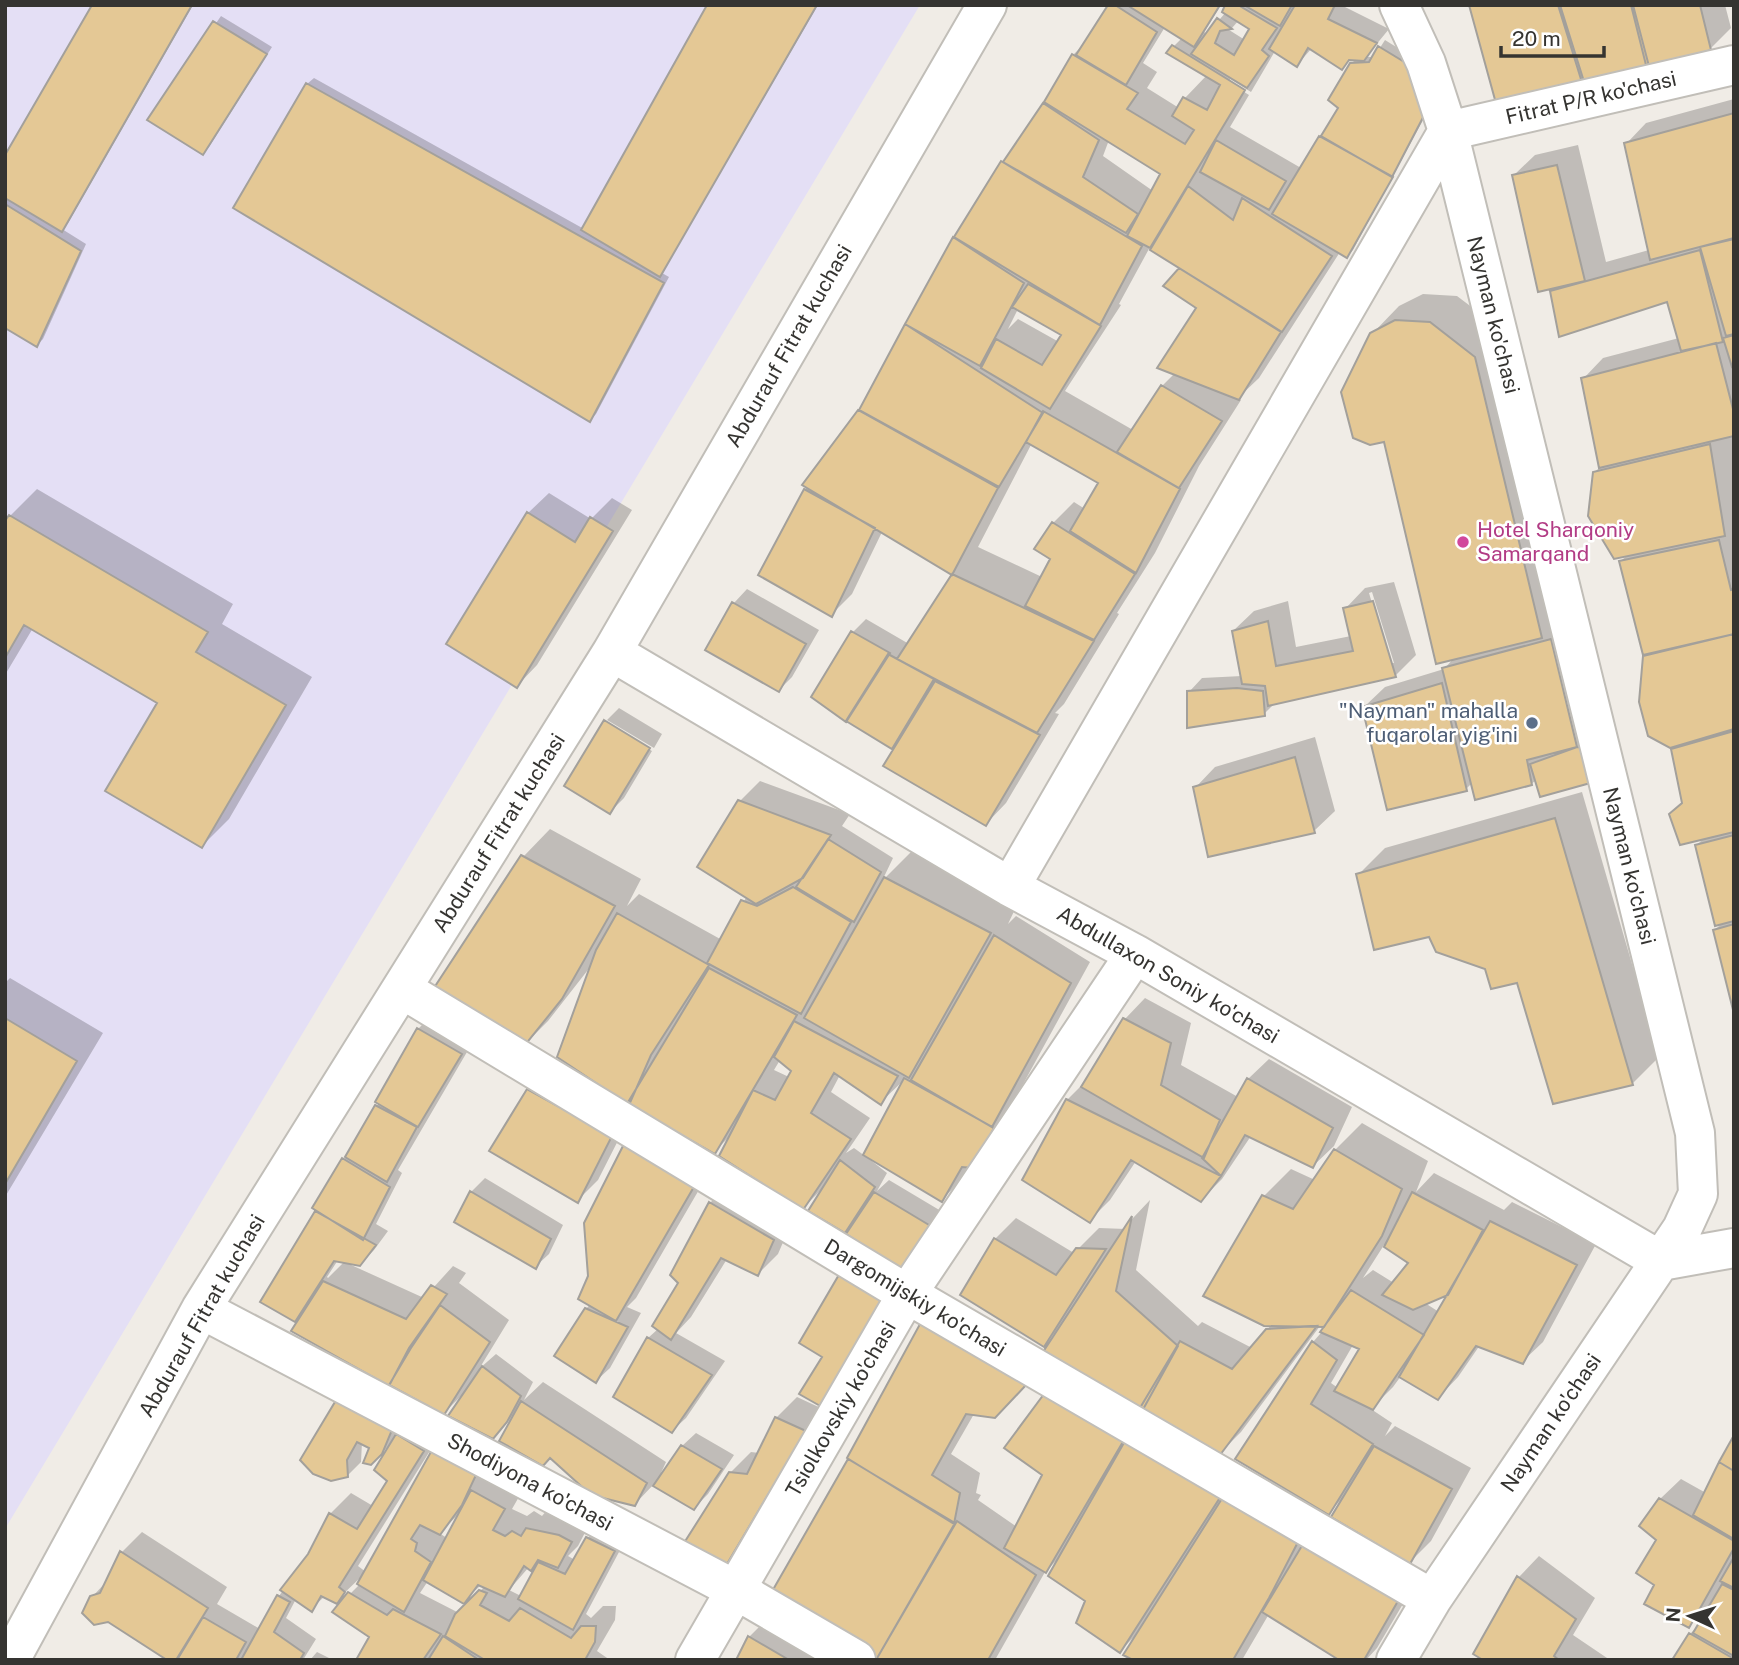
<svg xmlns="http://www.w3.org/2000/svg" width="1739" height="1665" viewBox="0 0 1739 1665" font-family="'Public Sans',sans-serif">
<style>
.education{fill:#e4dff5}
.shadow{fill:#0003;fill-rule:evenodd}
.building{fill:#e4c895;stroke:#a3a09b;stroke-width:2}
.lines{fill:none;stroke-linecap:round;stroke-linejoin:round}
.minor-casing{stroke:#c1beb8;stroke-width:42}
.minor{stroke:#fff;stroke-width:38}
.hotel-dot{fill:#d1479c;stroke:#fff;stroke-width:2.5}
.service-dot{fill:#5c6f8a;stroke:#fff;stroke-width:2.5}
.labels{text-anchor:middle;stroke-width:5;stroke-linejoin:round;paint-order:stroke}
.street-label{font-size:21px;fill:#353431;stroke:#fff}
.hotel-label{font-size:21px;fill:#b23c85;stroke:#fff;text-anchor:start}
.service-label{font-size:21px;fill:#4e5e75;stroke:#fff;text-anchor:end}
</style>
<rect width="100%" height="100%" fill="#f0ece6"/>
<path class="education" d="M5,5H920L5,1529Z"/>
<path class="shadow" d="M94,5H193L68,223L62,229L86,244L43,339L37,345L5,326V158Z
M709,5H818L662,273L669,277L596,414L590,420L307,84L314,78L584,229Z
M1110,5H1221L1204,32L1207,34L1226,12L1227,5H1341L1389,29L1366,57H1374L1385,40L1430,68L1436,96L1353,250L1347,256L1340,252L1259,378L1238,398L1241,400L1199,466L1155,553L1117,613L1119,614L1064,704L1055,713L1059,714L1006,803L986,824L901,738L891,747L852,633L866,619L909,644L954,574L882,532L852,594L831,615L805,490L863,407L955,238L1002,162L1012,152L1047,101L1073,55L1087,41ZM1239,20L1251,28L1245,40L1226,28H1232ZM1165,27L1182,38L1173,47L1207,75L1185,98L1179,108L1147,88L1157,72L1143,63ZM1312,48L1356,59L1351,64L1341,107L1301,168L1230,127L1249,95L1230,83V79L1251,92L1275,51L1297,65ZM1109,140L1162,173L1153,191L1103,156ZM1150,247L1181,268L1165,286L1198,308L1175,373L1162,386L1133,430L1065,391L1121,305L1119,304ZM1018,309L1063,335L1059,342L1018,319L1008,329ZM1032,443L1100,482L1085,509L1074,502L1053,523V559L1042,577L978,547Z
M1471,5H1725L1731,28L1710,49L1587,86Z
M221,16L272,47L209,147L202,153L150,119Z
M1734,99V434L1732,435L1734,446V1007L1715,930L1723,922L1697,845L1705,837L1683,802L1673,750L1679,744L1645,657L1651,651L1621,561L1627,555L1594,473L1601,466L1583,379L1603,358L1679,338L1668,300L1552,292L1558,286L1514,175L1535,155L1578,145L1606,262L1649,250L1626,144L1646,123Z
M1423,294L1457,296L1502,330L1599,735L1531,784L1472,783L1466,789L1364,707L1385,687L1444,669L1454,658L1372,334L1399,306Z
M37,489L233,604L222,624L312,677L229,819L202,846L160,703L33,628L5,675V524L10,516Z
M549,493L591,519L612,498L632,510L537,665L517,686L528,513Z
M1394,582L1416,655L1396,675L1275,703L1264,714L1189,692L1202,678L1242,676L1233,631L1254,611L1288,601L1296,647L1351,636L1345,609L1365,588ZM1372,592L1394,663H1390L1369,593Z
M747,589L819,630L792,677L779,690L707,649L734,603Z
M619,708L662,734L654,748L607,720Z
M606,720V724L652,751L624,798L610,812L605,721Z
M1315,737L1335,811L1314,831L1195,788L1215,767Z
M760,781L850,814L842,826L893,858L882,881L912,851L1017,905L1008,924L1016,916L1090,962L1011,1106L962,1179L942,1200L869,1156L868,1158L887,1173L877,1191L889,1180L946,1214L919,1256L855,1221L845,1231L823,1188L803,1208L730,1136L715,1151L629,1103L591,966L548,1021L521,1048L523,857L550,829L641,879L627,906L639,894L722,940L747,896L740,801ZM780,1060L793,1070L789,1077L774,1070ZM840,1075L881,1102L905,1079L865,1156L854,1148L846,1153L870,1118L831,1092Z
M1582,792L1659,1057L1632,1084L1519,981L1486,968L1430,935L1358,875L1385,848Z
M10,978L103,1033L5,1197V983Z
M1145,998L1191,1023L1181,1065L1238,1097L1248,1079L1269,1059L1352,1107L1334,1146L1313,1166L1251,1136L1222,1179L1201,1200L1136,1161L1110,1200L1090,1220L1067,1100L1088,1079L1125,1019Z
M431,1016L474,1040L398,1170L402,1173L376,1224L388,1231L374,1250L360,1264H349L424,1298L453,1266L466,1273L459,1283L509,1320L479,1369L496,1354L533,1382L524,1400L543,1382L666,1462L661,1473L663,1474L682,1446L696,1433L734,1455L708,1494L694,1508L654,1484L635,1504L515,1413L493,1436L462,1395L444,1413L294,1331L306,1309L294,1320L262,1301L317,1210L344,1159L379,1103L418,1029ZM338,1260L345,1261L328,1278L327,1277ZM414,1337L418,1340L402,1362L400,1360Z
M549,1069L631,1115L598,1180L577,1201L528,1090Z
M1362,1123L1428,1161L1416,1192L1434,1173L1504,1210L1512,1202L1596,1244L1543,1342L1522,1362L1480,1345L1458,1377L1438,1398L1401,1376L1393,1387L1371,1409L1392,1423L1385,1436L1395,1426L1471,1468L1431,1541L1410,1562L1342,1499L1328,1513L1237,1458L1313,1342L1327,1326H1320L1241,1432L1220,1453L1247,1468L1240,1482L1252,1471L1324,1515L1417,1580L1377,1648L1366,1660H1343L1269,1614L1242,1660H1137L1136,1635L1120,1651L1059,1558L1045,1572L995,1660H878L881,1653L875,1659L849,1460L922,1325L942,1305L974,1414L951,1454L980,1473L976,1493L981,1495L978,1500L1017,1527L1044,1475L1046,1395L1057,1331L1043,1345L995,1239L1016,1218L1074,1253L1099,1228L1126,1229L1133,1218L1150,1200L1136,1270L1198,1326L1202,1322L1252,1348L1272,1324L1264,1196L1291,1169L1315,1180L1335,1150ZM1384,1245L1411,1262L1394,1283L1373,1270L1363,1278ZM1452,1291L1439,1312L1425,1303ZM1353,1345L1361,1348L1338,1388L1331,1383Z
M714,1164L636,1298L627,1307L641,1313L610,1368L596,1381L586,1309Z
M485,1178L563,1225L549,1254L535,1267L471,1192Z
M730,1183L793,1219L778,1254L758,1274L727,1259L691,1317L676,1333L725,1361L686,1418L672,1431L648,1338L658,1329L680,1283L710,1203Z
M797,1397L825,1410L744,1546L724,1567L730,1473L751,1452L759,1453L776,1418Z
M418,1414L443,1430L358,1566L366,1572L431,1456L524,1488L512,1509L527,1516L534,1511L542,1516L548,1509L591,1521L578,1546L568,1556L575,1560L588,1538L601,1524L627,1537L586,1614L591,1618L603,1606H616L615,1620L597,1651L610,1660H358L371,1637L350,1594L359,1585L363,1575L336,1601L325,1596L311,1609L296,1599L286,1618L316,1639L303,1660H179L180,1656L176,1660L92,1597L107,1581L122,1552L142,1532L227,1587L217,1604L260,1629L279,1596L309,1555L330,1514L351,1493L373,1506L389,1480L392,1444L370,1463L372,1447L362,1442L361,1462L347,1476L302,1460L405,1416L396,1436ZM458,1515L447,1538L439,1533ZM541,1558L521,1596L509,1590L529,1567L531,1569ZM428,1581L464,1601L481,1585L485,1586L459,1613L420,1593Z
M1734,1439V1660L1690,1634L1699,1625L1709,1605L1689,1626L1657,1585L1660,1499L1681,1479L1706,1493Z
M1539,1556L1595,1598L1573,1635L1610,1660H1486L1475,1654L1519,1577Z
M776,1610L861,1660H738L749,1637Z
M317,1652L333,1660H310Z"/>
<path class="building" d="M92,5H192L62,232L5,198V155Z
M707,5H817L660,277L581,230Z
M1108,5H1115L1157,32L1126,85L1076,55Z
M1127,5H1220L1194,47Z
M1225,5H1238L1277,28L1262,50L1269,56L1247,88L1191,54L1217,18L1232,29L1220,31L1215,43L1234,55L1249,29L1222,12Z
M1244,5H1292L1280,26Z
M1295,5H1335L1328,19L1377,43L1364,61L1349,60L1342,70L1308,48L1297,67L1269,49Z
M1469,5H1558L1584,89L1497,107Z
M1560,5H1633L1651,74L1586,88Z
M1631,5H1700L1711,50L1647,69Z
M213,21L267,54L203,155L147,120Z
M1172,45L1245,90L1150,248L1127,236L1160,174L1044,102L1072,54L1138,93L1127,109L1185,144L1194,130L1172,116L1183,97L1207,110L1220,85L1166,53Z
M1378,46L1424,74L1430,104L1392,177L1321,136L1338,108L1328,100L1350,63L1369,62Z
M306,83L664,283L590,422L233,208Z
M1043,103L1099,140L1083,177L1138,214L1126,233L1003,162Z
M1734,113V238L1650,260L1624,143Z
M1319,136L1393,177L1347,258L1272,214Z
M1216,140L1286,181L1269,210L1200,172Z
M1001,161L1142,246L1100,325L954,237Z
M1557,165L1585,281L1538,292L1512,175Z
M1188,186L1233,220L1242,198L1332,256L1282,332L1150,250Z
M5,204L81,251L37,347L5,328Z
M953,237L1024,283L980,366L905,324Z
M1734,239V334L1726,336L1700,247Z
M1700,250L1723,342L1681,351L1667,302L1559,337L1550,291Z
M1179,268L1281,332L1239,400L1157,368L1196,308L1163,286Z
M1028,284L1101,326L1050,409L981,368L996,339L1042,365L1061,335L1012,307Z
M1395,320L1430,322L1475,357L1542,638L1436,664L1384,442L1370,445L1353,438L1341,392L1370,333Z
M905,324L1043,413L999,487L859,410Z
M1734,335V366L1732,367L1723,338Z
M1716,343L1734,413V436L1599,468L1581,378Z
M1161,385L1222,421L1179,488L1117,452Z
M858,410L998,488L952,575L802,485Z
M1043,411L1180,489L1136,573L1070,531L1098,483L1026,442Z
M1710,444L1725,536L1614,559L1588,516L1593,472Z
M804,489L875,528L832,617L758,575Z
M527,512L575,542L590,517L613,531L517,688L446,644Z
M9,515L208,632L196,652L286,705L202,848L105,791L157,703L24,625L5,658V521Z
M1052,522L1135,574L1094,640L1025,606L1050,559L1034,549Z
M1719,540L1731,590L1734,589V634L1643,655L1619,561Z
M952,574L1094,641L1037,733L897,659Z
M1373,601L1396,677L1268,706L1265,686L1242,684L1232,631L1268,621L1276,666L1353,651L1343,608Z
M732,602L806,644L779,692L705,650Z
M851,631L890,653L846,722L811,697Z
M1734,634V729L1670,748L1648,736L1639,702L1643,656Z
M1551,639L1577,747L1527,760L1532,785L1475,800L1442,668Z
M888,654L934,679L892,749L846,721Z
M935,681L1040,735L986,826L883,766Z
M1442,683L1467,791L1387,810L1362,707Z
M1237,688L1263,691L1265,716L1187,728V691Z
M604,720L650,748L610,814L564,786Z
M1734,731V832L1680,845L1669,814L1682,803L1671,749Z
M1577,747L1586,748L1594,782L1540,797L1530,764Z
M1295,757L1315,833L1208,857L1193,787Z
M738,800L831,835L803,878L756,904L697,867Z
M1555,818L1633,1085L1553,1104L1517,983L1491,989L1485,969L1436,952L1429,937L1374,950L1356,874Z
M1734,835V921L1715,926L1695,845Z
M828,839L881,872L854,922L796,887Z
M521,855L615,906L562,999L521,1050L430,994Z
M884,877L991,933L909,1078L804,1018Z
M793,887L851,922L801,1014L707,963L741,900L757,906Z
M617,913L709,965L651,1055L629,1105L557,1057L596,950Z
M1734,924V1014L1713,930Z
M994,935L1071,983L992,1127L911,1080Z
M709,968L797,1015L715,1154L627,1104Z
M5,1018L77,1061L5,1184Z
M1123,1018L1171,1043L1161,1085L1220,1120L1204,1158L1081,1087Z
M794,1021L898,1076L881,1105L834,1073L811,1113L851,1139L803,1210L719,1156L753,1090L775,1100L791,1071L774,1057Z
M417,1028L462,1054L418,1127L375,1102Z
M904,1078L994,1128L974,1168L962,1167L942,1202L863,1155Z
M1247,1078L1333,1128L1313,1168L1245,1135L1221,1176L1202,1158Z
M527,1089L612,1136L578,1203L489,1151Z
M1066,1099L1221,1176L1201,1202L1131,1160L1090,1223L1022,1180Z
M375,1105L417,1127L387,1182L345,1157Z
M624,1144L695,1185L616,1321L578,1299L588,1276L584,1223Z
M1334,1149L1402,1189L1382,1236L1324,1327L1264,1326L1203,1296L1262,1195L1293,1209Z
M342,1158L390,1187L363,1240L312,1208Z
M840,1160L875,1187L845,1233L808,1211Z
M470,1191L551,1239L536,1269L454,1222Z
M874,1192L934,1228L906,1272L846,1234Z
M1412,1192L1483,1230L1448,1295L1413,1310L1382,1295L1408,1263L1384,1247Z
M709,1202L774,1240L758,1276L721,1258L671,1340L652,1326L678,1283L670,1275Z
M315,1211L376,1245L360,1266L334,1261L295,1322L260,1302Z
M1132,1216L1116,1291L1178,1346L1141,1413L1043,1352Z
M1490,1221L1577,1265L1523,1364L1476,1346L1438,1400L1399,1377Z
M994,1238L1056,1275L1076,1248L1106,1249L1044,1347L960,1295Z
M840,1273L886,1301L822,1407L799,1394L822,1357L799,1343Z
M323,1281L406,1319L431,1285L447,1294L409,1348L389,1386L291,1331Z
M1351,1290L1424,1335L1373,1410L1334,1391L1359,1349L1320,1332Z
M440,1305L490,1342L444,1415L389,1385L411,1348Z
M585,1308L628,1327L596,1383L554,1356Z
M920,1324L1027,1384L995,1418L966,1414L932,1475L960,1493L954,1524L847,1458Z
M1317,1326L1220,1455L1140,1408L1180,1341L1232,1369L1266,1329Z
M647,1337L712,1375L672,1433L613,1397Z
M1312,1341L1337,1360L1311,1404L1373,1444L1329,1515L1235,1459Z
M482,1366L521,1396L507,1422L493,1439L448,1416Z
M1044,1394L1124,1440L1046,1573L1004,1548L1042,1475L1004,1448Z
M338,1397L392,1430L382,1454L371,1465L363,1463L369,1448L357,1442L347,1460L348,1477L331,1481L313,1474L300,1460Z
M521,1401L647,1483L635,1506L591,1495L550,1458L543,1466L499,1441Z
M775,1417L806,1431L724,1569L684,1543L729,1472L747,1474Z
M396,1434L424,1451L339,1587L345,1592L337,1604L321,1596L312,1612L280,1590L308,1554L329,1513L357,1529L387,1481L374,1470Z
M1734,1435V1471L1719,1462Z
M1125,1441L1221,1496L1120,1653L1076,1623L1085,1601L1048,1576Z
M681,1445L722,1469L694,1510L653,1486Z
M1374,1446L1452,1489L1410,1564L1331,1517Z
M432,1450L476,1475L462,1505L440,1535L420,1525L411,1539L417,1543L415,1551L431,1562L404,1612L357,1584Z
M848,1459L955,1523L876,1660H872L770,1595Z
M1719,1462L1734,1471V1539L1693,1515Z
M471,1490L505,1509L493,1530L505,1536L512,1531L521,1536L526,1528L559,1535L572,1542L558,1568L538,1560L531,1571L524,1566L505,1597L478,1585L464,1604L423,1580Z
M1223,1497L1298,1542L1269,1598L1233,1660H1133L1123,1655Z
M1659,1498L1734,1541V1548L1689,1628L1644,1604L1654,1585L1636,1573L1656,1540L1639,1526Z
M957,1521L1036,1575L988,1660H876Z
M586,1537L615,1551L573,1630L518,1599L538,1562L565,1574Z
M1303,1544L1398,1601L1364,1660H1339L1262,1612Z
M120,1551L208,1608L176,1660H167L108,1622L94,1625L82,1613L90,1596L100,1593Z
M1734,1557V1588L1720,1581Z
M1517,1576L1576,1619L1554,1656L1559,1660H1483L1473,1654Z
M1722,1584L1734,1590V1656L1693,1633Z
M479,1590L487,1593L480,1605L509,1621L520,1608L571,1638L581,1626H596L595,1642L585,1660H485L445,1636L455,1614Z
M348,1592L387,1615L393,1609L441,1634L423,1660H356L369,1637L332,1612Z
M277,1595L290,1602L274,1632L304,1653L300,1660H241Z
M203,1617L246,1642L236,1660H177Z
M1689,1633L1734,1659V1660H1672Z
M443,1636L479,1660H428Z
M748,1636L789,1660H736Z"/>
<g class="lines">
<defs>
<path id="minor" d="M1448,131L1734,65
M612,652L1010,887L1135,954L1661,1261L1734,1248
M1010,887L1448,131
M402,989L907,1294L1432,1599
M201,1309L736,1590L856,1660
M10,1660L201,1309L612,652L987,5
M695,1660L907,1294L1135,954
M1396,1660L1432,1599L1682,1229L1698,1194L1695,1133L1448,131L1426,63L1399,5"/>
</defs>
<use href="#minor" class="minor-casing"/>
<use href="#minor" class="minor"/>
</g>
<circle class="hotel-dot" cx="1463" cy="542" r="7"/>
<circle class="service-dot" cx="1532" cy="723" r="7"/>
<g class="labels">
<g class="street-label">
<text transform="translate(1591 98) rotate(-13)" y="7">Fitrat P/R ko'chasi</text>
<text transform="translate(1493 315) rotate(76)" y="7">Nayman ko'chasi</text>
<text transform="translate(789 346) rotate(-60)" y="7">Abdurauf Fitrat kuchasi</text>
<text transform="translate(499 833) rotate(-58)" y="7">Abdurauf Fitrat kuchasi</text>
<text transform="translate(1629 866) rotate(76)" y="7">Nayman ko'chasi</text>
<text transform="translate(1168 975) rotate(30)" y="7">Abdullaxon Soniy ko'chasi</text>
<text transform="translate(915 1298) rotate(31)" y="7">Dargomijskiy ko'chasi</text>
<text transform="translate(202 1316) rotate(-60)" y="7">Abdurauf Fitrat kuchasi</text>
<text transform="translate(841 1409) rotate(-60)" y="7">Tsiolkovskiy ko'chasi</text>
<text transform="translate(1551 1423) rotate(-56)" y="7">Nayman ko'chasi</text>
<text transform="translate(530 1482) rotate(28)" y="7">Shodiyona ko'chasi</text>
</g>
<g class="hotel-label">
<text x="1477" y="537">Hotel Sharqoniy<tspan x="1477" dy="24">Samarqand</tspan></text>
</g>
<g class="service-label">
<text x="1518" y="718">"Nayman" mahalla<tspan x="1518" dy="24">fuqarolar yig'ini</tspan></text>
</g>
</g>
<rect width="1739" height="1665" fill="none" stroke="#353431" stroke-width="14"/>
<g transform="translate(1690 1616) rotate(274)" stroke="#ffffff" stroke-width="5" paint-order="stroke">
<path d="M0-5L12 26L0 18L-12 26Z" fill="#353431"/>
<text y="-10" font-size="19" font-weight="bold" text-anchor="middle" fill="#353431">N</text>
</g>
<path d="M1501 46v10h103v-10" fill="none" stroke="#353431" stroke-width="3.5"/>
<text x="1512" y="46" font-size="21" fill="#353431" stroke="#ffffff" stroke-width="5" paint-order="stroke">20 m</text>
</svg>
